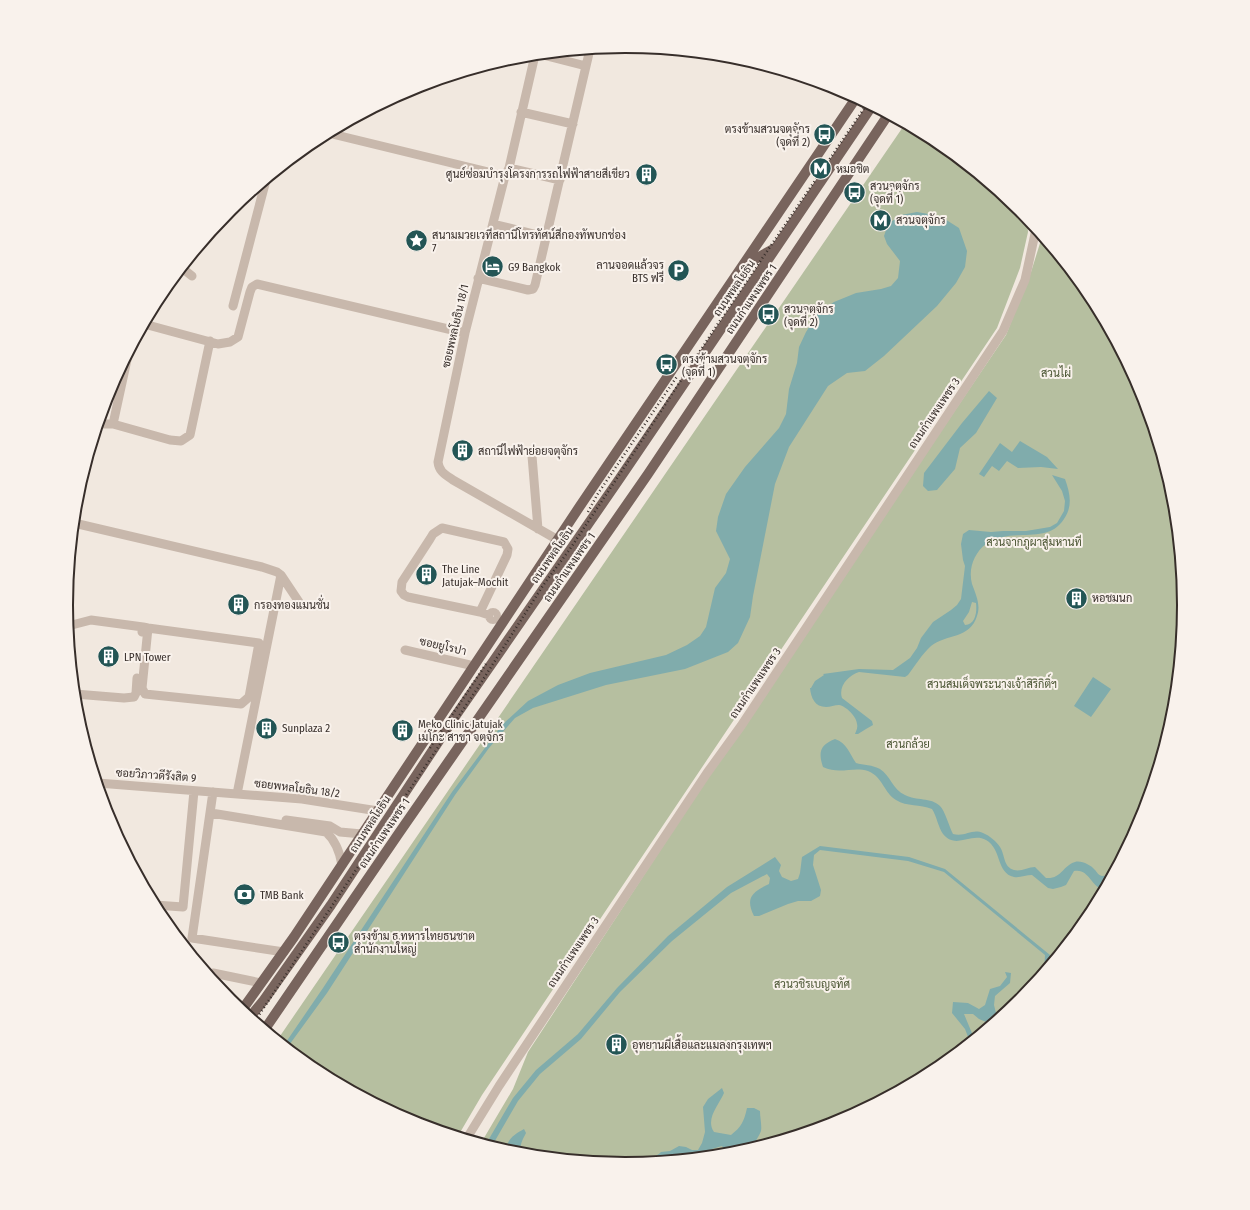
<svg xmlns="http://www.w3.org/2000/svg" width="1250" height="1210" viewBox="0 0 1250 1210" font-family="'Fira Sans Condensed',Sarabun,sans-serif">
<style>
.green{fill:#b6bfa0}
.water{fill:#80acac;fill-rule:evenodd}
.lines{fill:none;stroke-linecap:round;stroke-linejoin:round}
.minor{stroke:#c8b8ac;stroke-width:9}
.major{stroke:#78645d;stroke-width:10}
.rail{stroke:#372e2a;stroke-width:2.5;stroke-dasharray:1 3;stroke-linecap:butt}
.labels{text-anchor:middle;stroke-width:4;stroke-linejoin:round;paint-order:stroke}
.poi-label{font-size:11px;fill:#372e2a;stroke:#f9f2ec;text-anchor:start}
.street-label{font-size:11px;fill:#372e2a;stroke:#f9f2ec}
.park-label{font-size:11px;fill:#485330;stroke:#f9f2ec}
.rim{fill:none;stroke:#372e2a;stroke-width:2}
</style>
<rect width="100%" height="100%" fill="#f1e8df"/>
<path class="green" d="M905,124L936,140L1020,210L1027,218L1028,232L1020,268L997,328L482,1095L458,1136L411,1121L314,1070L278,1039Z
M1041,240L1046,241L1090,295L1142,391L1173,496L1184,605L1173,714L1141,819L1090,916L1020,1000L935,1070L839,1122L734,1153L625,1164L516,1153L481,1143L513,1089L528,1052L741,727L1006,335L1031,272Z"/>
<path class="water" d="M917,212L940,216L959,228L967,251L965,267L956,283L937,306L884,356L865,371L847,373L828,386L789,447L775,484L753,596L750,617L738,643L728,652L685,669L606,685L533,708L515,718L489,748L455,795L327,993L287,1048L284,1045L323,988L452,792L502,725L528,701L558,685L590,673L666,655L687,645L700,636L706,627L715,588L726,573L730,559L716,531L718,517L726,494L745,467L779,428L786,414L789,389L797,363L799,347L806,332L818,313L834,302L856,293L881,289L891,286L898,278L900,261L887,244L884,236L888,224L901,215Z
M989,391L997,398L976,433L960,448L955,469L937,490L928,491L923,486L924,473L962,423Z
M1020,441L1047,457L1058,469L1041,467L1018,468L1007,461L999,471L992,466L984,477L979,474L1000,443L1012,452Z
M1052,475L1065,479C1070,493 1073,506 1064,519C1047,546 1010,526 986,544C974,553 968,569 972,584C976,595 981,605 977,616C970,639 946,634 931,646C922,654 915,666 908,675L905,677L859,672C849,675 838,686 842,698L872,721L873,725L866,729L858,734H855C856,731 858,728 857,724C857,717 846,706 839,705C835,705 830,707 826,707C815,707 811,698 810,688H811L815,681L824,675L823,674L859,669L893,670L910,658L917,648L921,638L933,622L951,610L957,605L961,599L965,566L963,560L961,544L963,534L969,530L991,532L1003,531H1026L1050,527L1057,523L1064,511L1065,501L1062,491ZM972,602L976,603C977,611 976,625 965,625L963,621L969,612Z
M1093,677L1111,689L1091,717L1074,706Z
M835,739C847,743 849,753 856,763C863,765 873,765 880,769C890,775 893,790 905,795C916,801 931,797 940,806C945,811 949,826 953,834C966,837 972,828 983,833C990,836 996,841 1000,847C1005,854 1003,867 1014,870C1021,872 1028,867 1035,867L1046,878C1062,879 1062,866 1075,862C1081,860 1091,865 1095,870C1097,872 1098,875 1102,876C1104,876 1109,875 1111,875L1103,889C1091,887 1089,868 1074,871L1066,885L1061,887L1053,889L1048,888L1032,875C1026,875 1020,878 1014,877C996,873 1002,849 986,840C971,832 956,850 943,834C938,827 937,817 932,809C920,804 907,807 896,800C884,793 883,777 868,771C853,766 840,775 823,767C818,752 820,745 835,739Z
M820,846L909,857L945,869L1050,955L1051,963L1044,971L1045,955L944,872L908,861L820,850L814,855L813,865L821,890L820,896L811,901H798L788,904L759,916H754C745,898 752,892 769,884L770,878L767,874L731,893L672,941L620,992L581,1039L540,1074L518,1101L492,1146L486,1144L513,1098L536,1070L578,1034L617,988L668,936L727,887L775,857L781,865L779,871L782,877L791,881L798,879L800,873L802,857Z
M1005,972L1011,973L1010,983L995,996L994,1005L996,1013L992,1020L986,1022L979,1019L973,1014H964L974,1038L970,1042L965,1029L952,1013L953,1002L968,1003L979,1009L985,1005L990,989L1000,986L1007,977Z
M722,1088L724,1093C719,1105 705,1119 714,1132L731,1135C741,1127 744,1122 747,1108H754L760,1111C760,1118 762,1125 761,1131C759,1137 755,1139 756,1146L728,1154L722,1146L712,1149L706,1156L693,1157L680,1153L678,1159L645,1162C650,1158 656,1157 661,1152L670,1151L679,1146L686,1147L692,1150H698L702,1143L705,1132L703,1107L708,1099Z
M524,1129L526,1133C523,1139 518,1147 522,1154L506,1150C507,1139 515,1134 524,1129Z"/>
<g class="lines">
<path class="minor" d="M539,54L586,66
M535,55L509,168L505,176L465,333L438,462C439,472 446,475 453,480L558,540
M521,112L573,124
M328,133L505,176
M509,168L560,180
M493,224L546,237
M182,268L192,276
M478,278L528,290L533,289L535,285L590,49
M233,306L266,180
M144,324L218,344L230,342L238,337L250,292L252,287L257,284L465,333
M99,424H113L128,355
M113,424L170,440L181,441L190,435L210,341
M532,456L538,529
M74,523L262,567L277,572L281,575L237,794
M281,575L299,602
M480,612L507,555L508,549L504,542L442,528L433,534L430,539L402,582L401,591L404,595L408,597L480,612L489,615
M489.5 616a3.5 3.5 0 1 1 7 0a3.5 3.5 0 1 1-7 0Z
M68,626L91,620L143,627L142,632
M143,627L148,628L259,643L249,697L241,704L145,694L142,688L148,628
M405,650L474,666
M75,694L124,698L134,697L136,693L137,678
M98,783L302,799L378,811
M213,792L192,938L284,952
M211,813L326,832C336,841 340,853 342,865
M286,820L330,826L340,832L362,834
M155,905L183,907L194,791
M213,973L261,983
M467,1138L499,1086L707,773L741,726L1003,331L1025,280L1036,229"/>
<path class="major" d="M743,266L775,248
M242,1010L294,937L580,506L856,98
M250,1017L264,1000L331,905L452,721L620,478L872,106
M265,1029L399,833L648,474L888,115"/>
<path class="rail" d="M588,512L597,495L678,375
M430,748L486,664
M255,1021L477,689L544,584L570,549L631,457L717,325L867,104"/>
</g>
<defs>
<symbol id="bus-disc" viewBox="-11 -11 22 22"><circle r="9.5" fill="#235555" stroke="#f9f2ec"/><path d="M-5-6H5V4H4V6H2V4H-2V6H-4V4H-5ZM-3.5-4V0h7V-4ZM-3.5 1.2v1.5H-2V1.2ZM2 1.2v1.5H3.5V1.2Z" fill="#fff"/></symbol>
<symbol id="metro-disc" viewBox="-11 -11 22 22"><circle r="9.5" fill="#235555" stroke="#f9f2ec"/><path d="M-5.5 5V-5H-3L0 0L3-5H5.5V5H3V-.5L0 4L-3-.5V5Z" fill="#fff"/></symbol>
<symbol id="building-disc" viewBox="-11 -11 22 22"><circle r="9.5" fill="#235555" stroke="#f9f2ec"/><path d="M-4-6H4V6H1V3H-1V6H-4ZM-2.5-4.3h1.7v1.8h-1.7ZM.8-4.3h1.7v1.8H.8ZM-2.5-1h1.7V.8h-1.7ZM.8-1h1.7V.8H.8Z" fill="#fff"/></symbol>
<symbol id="sight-disc" viewBox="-11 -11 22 22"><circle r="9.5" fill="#235555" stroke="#f9f2ec"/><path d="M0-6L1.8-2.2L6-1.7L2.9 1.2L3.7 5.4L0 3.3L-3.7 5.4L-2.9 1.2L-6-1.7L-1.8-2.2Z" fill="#fff"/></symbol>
<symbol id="hotel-disc" viewBox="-11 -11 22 22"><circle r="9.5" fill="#235555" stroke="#f9f2ec"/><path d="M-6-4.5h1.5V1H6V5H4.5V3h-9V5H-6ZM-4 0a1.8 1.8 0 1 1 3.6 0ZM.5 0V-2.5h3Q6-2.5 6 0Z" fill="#fff"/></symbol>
<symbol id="parking-disc" viewBox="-11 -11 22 22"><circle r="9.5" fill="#235555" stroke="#f9f2ec"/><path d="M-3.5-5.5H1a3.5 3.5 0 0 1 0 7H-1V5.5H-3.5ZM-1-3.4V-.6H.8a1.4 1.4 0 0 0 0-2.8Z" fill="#fff"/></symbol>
<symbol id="bank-disc" viewBox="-11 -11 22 22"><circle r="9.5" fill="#235555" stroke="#f9f2ec"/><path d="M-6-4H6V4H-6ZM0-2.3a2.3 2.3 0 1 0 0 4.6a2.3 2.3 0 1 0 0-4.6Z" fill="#fff"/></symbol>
</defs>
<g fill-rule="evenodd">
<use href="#bus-disc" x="812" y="122" width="25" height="25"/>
<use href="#metro-disc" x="808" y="156" width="25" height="25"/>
<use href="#building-disc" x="634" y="162" width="25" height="25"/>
<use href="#bus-disc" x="842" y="180" width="25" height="25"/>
<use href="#metro-disc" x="868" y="208" width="25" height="25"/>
<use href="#sight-disc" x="404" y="228" width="25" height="25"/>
<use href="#hotel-disc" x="480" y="254" width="25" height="25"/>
<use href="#parking-disc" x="666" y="258" width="25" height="25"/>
<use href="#bus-disc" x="756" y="302" width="25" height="25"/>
<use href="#bus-disc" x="654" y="352" width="25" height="25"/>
<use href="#building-disc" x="450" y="438" width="25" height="25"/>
<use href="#building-disc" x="414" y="562" width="25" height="25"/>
<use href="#building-disc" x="1064" y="586" width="25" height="25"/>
<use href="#building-disc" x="226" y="592" width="25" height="25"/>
<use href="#building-disc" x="96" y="644" width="25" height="25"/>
<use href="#building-disc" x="254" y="716" width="25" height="25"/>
<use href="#building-disc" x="390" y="718" width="25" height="25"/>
<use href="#bank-disc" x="232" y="882" width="25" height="25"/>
<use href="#bus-disc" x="326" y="930" width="25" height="25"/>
<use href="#building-disc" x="604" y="1032" width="25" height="25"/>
</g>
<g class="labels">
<g class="poi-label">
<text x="810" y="133" text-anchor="end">ตรงข้ามสวนจตุจักร<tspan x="810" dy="13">(จุดที่ 2)</tspan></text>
<text x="836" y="173">หมอชิต</text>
<text x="630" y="178" text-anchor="end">ศูนย์ซ่อมบำรุงโครงการรถไฟฟ้าสายสีเขียว</text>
<text x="870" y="190">สวนจตุจักร<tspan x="870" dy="13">(จุดที่ 1)</tspan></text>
<text x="896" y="224">สวนจตุจักร</text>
<text x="432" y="239">สนามมวยเวทีสถานีโทรทัศน์สีกองทัพบกช่อง<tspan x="432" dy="13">7</tspan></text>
<text x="664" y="269" text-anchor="end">ลานจอดแล้วจร<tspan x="664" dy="13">BTS ฟรี</tspan></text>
<text x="508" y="271">G9 Bangkok</text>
<text x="784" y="313">สวนจตุจักร<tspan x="784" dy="13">(จุดที่ 2)</tspan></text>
<text x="682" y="363">ตรงข้ามสวนจตุจักร<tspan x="682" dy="13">(จุดที่ 1)</tspan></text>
<text x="478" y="455">สถานีไฟฟ้าย่อยจตุจักร</text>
<text x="442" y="573">The Line<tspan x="442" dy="13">Jatujak–Mochit</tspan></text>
<text x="1092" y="602">หอชมนก</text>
<text x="254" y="609">กรองทองแมนชั่น</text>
<text x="124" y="661">LPN Tower</text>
<text x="418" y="728">Meko Clinic Jatujak<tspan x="418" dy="13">เมโกะ สาขา จตุจักร</tspan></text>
<text x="282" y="732">Sunplaza 2</text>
<text x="260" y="899">TMB Bank</text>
<text x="354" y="940">ตรงข้าม ธ.ทหารไทยธนชาต<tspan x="354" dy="13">สำนักงานใหญ่</tspan></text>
<text x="632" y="1049">อุทยานผีเสื้อและแมลงกรุงเทพฯ</text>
</g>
<g class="street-label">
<text transform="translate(734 288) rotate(-56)" y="4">ถนนพหลโยธิน</text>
<text transform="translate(751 299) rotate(-56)" y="4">ถนนกำแพงเพชร 1</text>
<text transform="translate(455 326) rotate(-77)" y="4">ซอยพหลโยธิน 18/1</text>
<text transform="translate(934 413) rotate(-56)" y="4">ถนนกำแพงเพชร 3</text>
<text transform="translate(552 555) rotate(-55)" y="4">ถนนพหลโยธิน</text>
<text transform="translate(569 567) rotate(-55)" y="4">ถนนกำแพงเพชร 1</text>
<text transform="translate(443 646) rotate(13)" y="4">ซอยยูโรปา</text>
<text transform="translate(755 683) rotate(-56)" y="4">ถนนกำแพงเพชร 3</text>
<text transform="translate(156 775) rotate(4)" y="4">ซอยวิภาวดีรังสิต 9</text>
<text transform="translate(297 788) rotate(7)" y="4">ซอยพหลโยธิน 18/2</text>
<text transform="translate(370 824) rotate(-57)" y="4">ถนนพหลโยธิน</text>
<text transform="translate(384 833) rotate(-56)" y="4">ถนนกำแพงเพชร 1</text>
<text transform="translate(573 952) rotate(-56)" y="4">ถนนกำแพงเพชร 3</text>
</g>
<g class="park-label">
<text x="1056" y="377">สวนไผ่</text>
<text x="1034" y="546">สวนจากภูผาสู่มหานที</text>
<text x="992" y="688">สวนสมเด็จพระนางเจ้าสิริกิติ์ฯ</text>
<text x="908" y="748">สวนกล้วย</text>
<text x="812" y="988">สวนวชิรเบญจทัศ</text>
</g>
</g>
<path d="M0 0H1250V1210H0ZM73 605a552 552 0 1 1 1104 0a552 552 0 1 1-1104 0Z" fill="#f9f2ec" fill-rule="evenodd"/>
<path class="rim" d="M73 605a552 552 0 1 1 1104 0a552 552 0 1 1-1104 0Z"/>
</svg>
